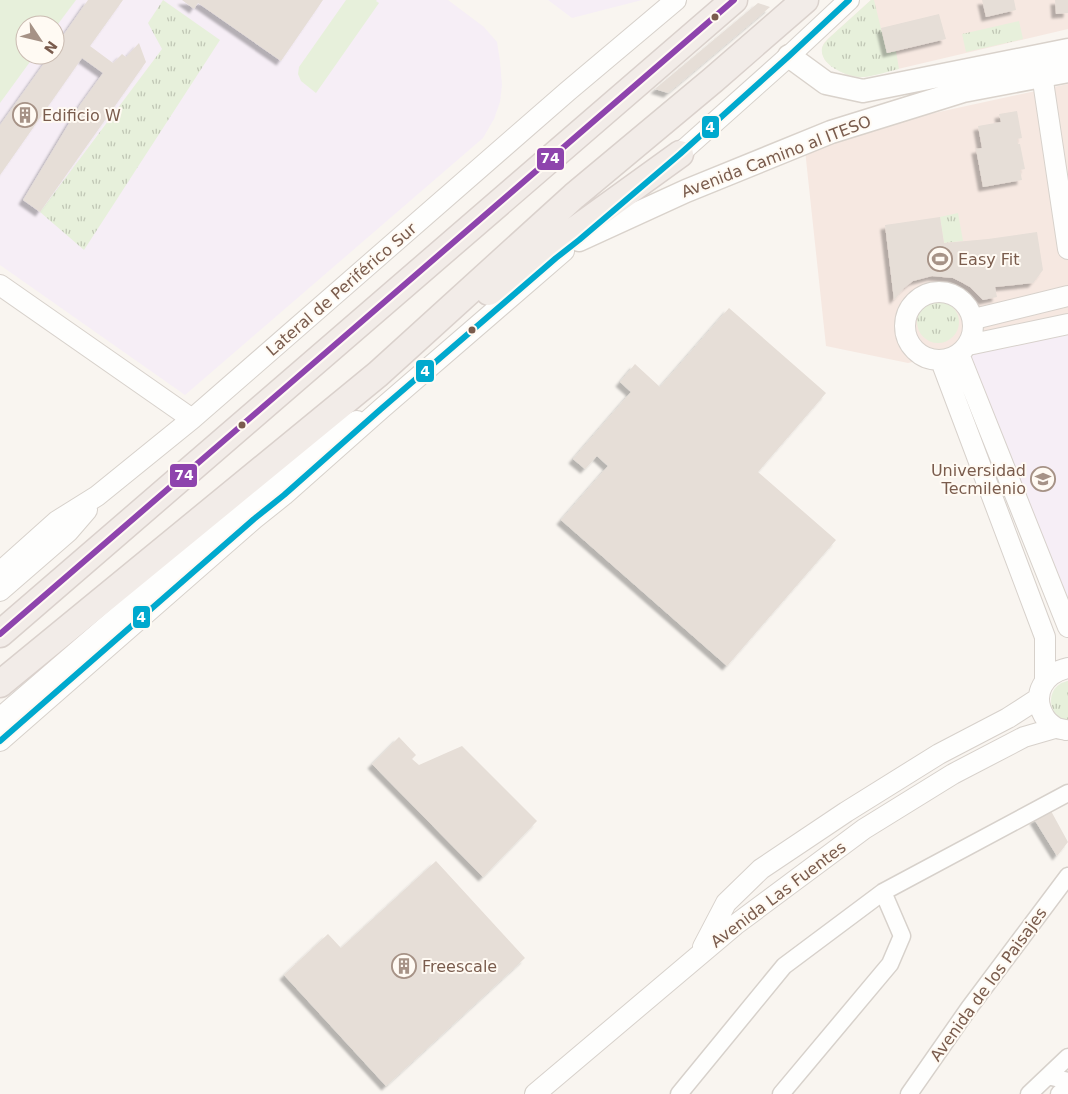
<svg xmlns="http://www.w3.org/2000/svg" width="1068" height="1094" viewBox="0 0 1068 1094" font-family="'DejaVu Sans',sans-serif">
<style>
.commercial{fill:#f6e8e1}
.education{fill:#f6eef6;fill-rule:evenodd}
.grass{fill:url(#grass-tufts)}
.park{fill:#e7f0db}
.building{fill:#e6ded7;filter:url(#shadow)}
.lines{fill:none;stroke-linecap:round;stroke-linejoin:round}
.minor-casing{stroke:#d7d1cb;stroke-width:19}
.tertiary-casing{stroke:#d7d1cb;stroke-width:22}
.secondary-casing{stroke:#d9d2cb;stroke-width:25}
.trunk-casing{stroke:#dad1cc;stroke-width:29}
.minor{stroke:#fefefd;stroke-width:16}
.tertiary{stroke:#fefefd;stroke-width:20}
.secondary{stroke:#fefefd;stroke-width:22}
.trunk{stroke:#f2ece8;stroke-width:26}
.bus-1-casing{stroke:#fffaf3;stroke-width:10}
.bus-2-casing{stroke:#fffaf3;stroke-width:10}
.bus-1{stroke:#00a9ce;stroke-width:6}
.bus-2{stroke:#8e44ad;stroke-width:6}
.bus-dot{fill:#7a5c4d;stroke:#fffaf3;stroke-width:2}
.labels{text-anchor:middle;stroke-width:4;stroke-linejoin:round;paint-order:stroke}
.poi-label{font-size:16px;fill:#7a5c4d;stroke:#fffaf3;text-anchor:start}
.street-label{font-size:16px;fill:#7a5c4d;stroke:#fffaf3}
.line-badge{stroke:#fffaf3;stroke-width:2}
.badge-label{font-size:14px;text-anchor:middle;font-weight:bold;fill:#fff}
</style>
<defs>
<pattern id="grass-tufts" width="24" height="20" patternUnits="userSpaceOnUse" patternTransform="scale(1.25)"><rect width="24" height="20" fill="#e7f0db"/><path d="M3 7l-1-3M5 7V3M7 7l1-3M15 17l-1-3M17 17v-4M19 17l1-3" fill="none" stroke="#c0c6b4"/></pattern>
<filter id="shadow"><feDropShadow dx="-4.5" dy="4.5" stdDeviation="1" flood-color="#0004"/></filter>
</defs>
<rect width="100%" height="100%" fill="#f9f5f0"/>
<path class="commercial" d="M871,0H1068V29L864,77L847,75L830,65L825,60L822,53V48L824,43L829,38Z
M1068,84V330L908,363L826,346L805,150L810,140Z"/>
<path class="education" d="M0,0H448L484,27L497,42L500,61L502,85L500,102L494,119L483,138L185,395L0,265ZM25,25H55V55H25Z
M548,0H642L572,18Z
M1068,330V598L968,360L974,349Z"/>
<path class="grass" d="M163,0L220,40L84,250L40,212L162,49L148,23Z
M871,0H874L887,53L896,51L899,69C888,71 876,76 864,77C850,78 819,66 822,48C823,44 826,41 829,38Z
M1019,21L1023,39L966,52L962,34Z
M958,213L963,241L944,243L940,217Z
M917 322a21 21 0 1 1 42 0a21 21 0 1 1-42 0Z
M1068,681V720C1065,719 1062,719 1060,718C1048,710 1048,691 1060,684C1061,683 1067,681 1068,681Z"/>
<path class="park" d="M0,0H76L55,28V25H25V55H35L0,103Z
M346,0H377L376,1L379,3L316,93L301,81L298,74L299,67Z"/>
<path class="building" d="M88,0H123L90,46L113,63L122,54L126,57L139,43L146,62L40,212L23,200L80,105L103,73L82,58L0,175V125L50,55H55V47Z
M182,0H323L281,61L198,3L194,9Z
M982,0H1014L1016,10L986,17Z
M1055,0H1068V13L1056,14Z
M758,3L770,7L668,93L655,89Z
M939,14L946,39L887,53L881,28Z
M1017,111L1022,138L1017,139L1018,144H1020L1025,169L1020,170L1022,180L983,187L976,149L982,148L978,126L1001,122L999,114Z
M940,217L944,243L988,239L1037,232L1043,270L1033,283L995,287L997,297L983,300L970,287L961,282L953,278L932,276L913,281L904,288L894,300L885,225Z
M729,308L826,393L758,472L836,540L727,666L561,520L608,466L597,456L585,469L573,459L631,392L620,382L635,364L660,387Z
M399,737L416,755L412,759L419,765L462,746L537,821L483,877L372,764Z
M1051,811L1068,842L1057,856L1034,819Z
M436,861L525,958L386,1086L284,975L328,934L341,948Z"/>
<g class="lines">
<defs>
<path id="minor" d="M1048,1076L1068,1081
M679,1094L784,966L883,892L1068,793
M781,1094L890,964L902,936L883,892
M909,1094L969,1008L1068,876
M1029,1094L1068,1057
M1059,1094L1068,1085"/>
<path id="tertiary" d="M1040,61L1068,249
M669,163L789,56L849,0
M0,285L192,419
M905 326a34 34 0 1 1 68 0a34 34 0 1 1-68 0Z
M974,319L1068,296
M968,345L1068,324
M959,354L1068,627
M941,361L1045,637V681
M0,572L57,521L97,496L192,419L568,91L676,0
M0,591L68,532L87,510
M0,718L326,437L357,421
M1066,730C1062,729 1058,729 1055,727C1050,724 1046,720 1044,716C1031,693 1045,673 1068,668
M0,741L254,519L284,495L381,409L564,251
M703,947L726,903L761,869L846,812L939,754L1008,718L1039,698
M535,1094L735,925L864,829L953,774L1024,737L1055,728"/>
<path id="secondary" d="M789,56L826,83L863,91L1068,50
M579,240L686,191L831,132L963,91L1068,71"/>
<path id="trunk" d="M489,292L680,154
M0,634L734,0
M0,684L378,374L574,196L713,80L805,0"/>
</defs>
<use href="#minor" class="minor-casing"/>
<use href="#tertiary" class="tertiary-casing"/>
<use href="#secondary" class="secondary-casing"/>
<use href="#trunk" class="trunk-casing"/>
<use href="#minor" class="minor"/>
<use href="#tertiary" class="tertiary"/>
<use href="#secondary" class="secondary"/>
<use href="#trunk" class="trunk"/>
<defs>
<path id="bus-1" d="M0,741L254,519L284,495L381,409L556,258L579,240L680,154L789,56L849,0"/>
<path id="bus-2" d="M0,634L734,0"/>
</defs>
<use href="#bus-1" class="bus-1-casing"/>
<use href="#bus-2" class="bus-2-casing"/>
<use href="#bus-1" class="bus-1"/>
<use href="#bus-2" class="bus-2"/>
</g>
<defs>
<symbol id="building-ring" viewBox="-11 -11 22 22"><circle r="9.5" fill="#fffaf3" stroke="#a69286" stroke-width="1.5"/><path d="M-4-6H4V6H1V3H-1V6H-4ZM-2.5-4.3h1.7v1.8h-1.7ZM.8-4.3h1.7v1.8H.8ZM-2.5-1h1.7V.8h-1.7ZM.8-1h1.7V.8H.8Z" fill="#a69286"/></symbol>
<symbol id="stadium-ring" viewBox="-11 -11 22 22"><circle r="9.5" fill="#fffaf3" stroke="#a69286" stroke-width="1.5"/><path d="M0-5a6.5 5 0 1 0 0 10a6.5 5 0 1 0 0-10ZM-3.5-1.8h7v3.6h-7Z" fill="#a69286"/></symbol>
<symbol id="university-ring" viewBox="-11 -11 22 22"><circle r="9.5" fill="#fffaf3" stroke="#a69286" stroke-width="1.5"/><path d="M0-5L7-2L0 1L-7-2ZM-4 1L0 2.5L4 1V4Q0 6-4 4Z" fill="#a69286"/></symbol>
</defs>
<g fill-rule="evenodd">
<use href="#building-ring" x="11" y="101" width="28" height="28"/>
<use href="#stadium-ring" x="926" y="245" width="28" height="28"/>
<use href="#university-ring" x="1029" y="465" width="28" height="28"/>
<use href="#building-ring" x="390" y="952" width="28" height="28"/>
</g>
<g class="bus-dot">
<circle cx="715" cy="17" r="4.5"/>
<circle cx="472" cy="330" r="4.5"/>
<circle cx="242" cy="425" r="4.5"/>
</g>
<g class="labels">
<g class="poi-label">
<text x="42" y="121">Edificio W</text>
<text x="958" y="265">Easy Fit</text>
<text x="1026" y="476" text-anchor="end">Universidad<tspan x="1026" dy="18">Tecmilenio</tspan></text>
<text x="422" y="972">Freescale</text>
</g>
<g class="street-label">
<text transform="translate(776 156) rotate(-21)" y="6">Avenida Camino al ITESO</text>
<text transform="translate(341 289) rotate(-41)" y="6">Lateral de Periférico Sur</text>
<text transform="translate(778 894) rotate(-37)" y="6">Avenida Las Fuentes</text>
<text transform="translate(988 984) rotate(-54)" y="6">Avenida de los Paisajes</text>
</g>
</g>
<g class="line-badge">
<rect x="701" y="115" width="19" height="24" rx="5" fill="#00a9ce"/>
<rect x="536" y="147" width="29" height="24" rx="5" fill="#8e44ad"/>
<rect x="415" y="359" width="20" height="24" rx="5" fill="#00a9ce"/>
<rect x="169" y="463" width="29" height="25" rx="5" fill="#8e44ad"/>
<rect x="132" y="605" width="19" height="24" rx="5" fill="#00a9ce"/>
</g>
<g class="badge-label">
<text x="710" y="132">4</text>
<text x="550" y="163">74</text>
<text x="425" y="376">4</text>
<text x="184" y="480">74</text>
<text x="141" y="622">4</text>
</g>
<g transform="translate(40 40) rotate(125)"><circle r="24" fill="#fffaf3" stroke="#cabbb1"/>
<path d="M0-4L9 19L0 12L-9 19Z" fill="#a69286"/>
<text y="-8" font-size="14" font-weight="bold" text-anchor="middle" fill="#7a5c4d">N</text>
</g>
</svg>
